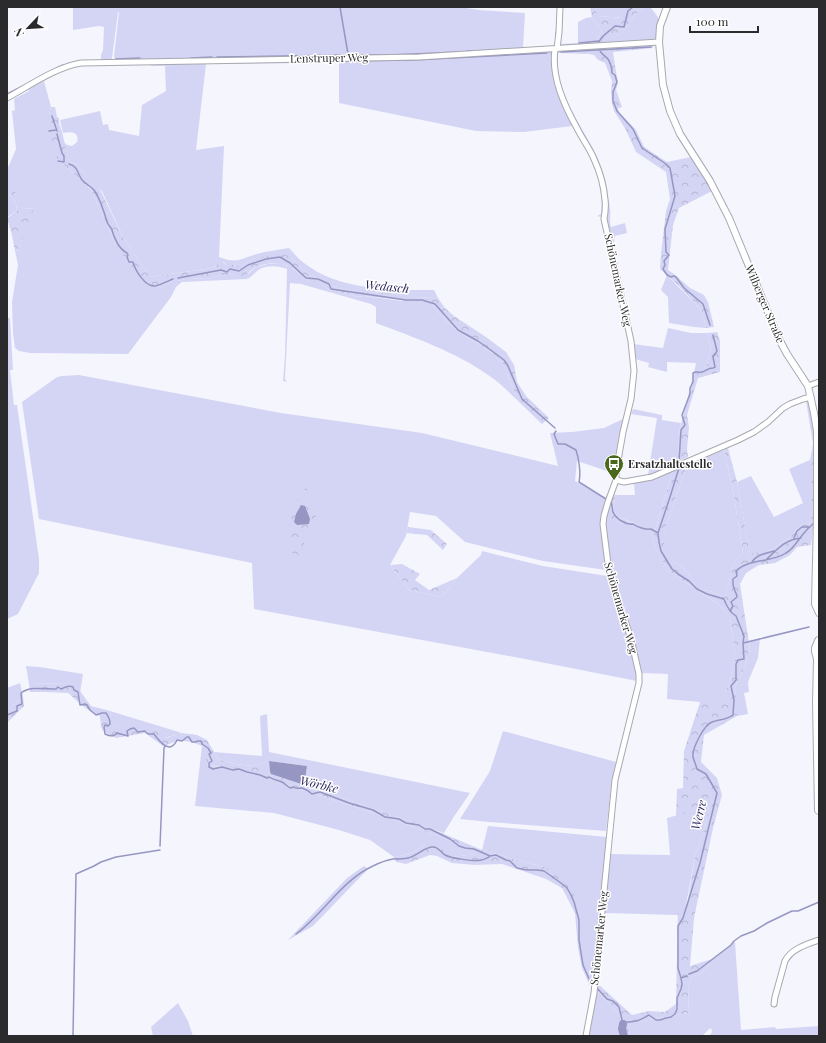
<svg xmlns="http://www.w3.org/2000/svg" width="826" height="1043" viewBox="0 0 826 1043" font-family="'Playfair Display',serif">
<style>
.green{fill:#d4d5f4}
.forest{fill:url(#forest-crowns)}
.water{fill:#9696c3}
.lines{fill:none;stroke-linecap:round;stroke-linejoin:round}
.stream{stroke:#9696c3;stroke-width:1.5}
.river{stroke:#9696c3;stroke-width:8}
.minor-casing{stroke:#a8a8b0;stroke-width:7}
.tertiary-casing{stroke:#a8a8b0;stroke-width:8}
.primary-casing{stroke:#a8a8b0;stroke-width:10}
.minor{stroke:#fff;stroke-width:5}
.tertiary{stroke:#fff;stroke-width:6}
.primary{stroke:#fff;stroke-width:8}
.labels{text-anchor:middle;stroke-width:3;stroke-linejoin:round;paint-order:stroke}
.street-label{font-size:11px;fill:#2b2b2e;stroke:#fff}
.poi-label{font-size:11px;font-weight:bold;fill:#2b2b2e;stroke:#fff;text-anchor:start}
.water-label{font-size:12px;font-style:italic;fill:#2b255c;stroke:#fff}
</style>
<defs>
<pattern id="forest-crowns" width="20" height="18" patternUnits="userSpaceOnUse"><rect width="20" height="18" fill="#d4d5f4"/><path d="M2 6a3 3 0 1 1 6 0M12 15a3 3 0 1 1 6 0" fill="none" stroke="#b6b7d2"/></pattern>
</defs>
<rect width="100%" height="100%" fill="#f5f5fe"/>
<path class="green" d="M73,7H459L479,10L525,13L523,48L438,55L115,61L114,56L119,12H118L112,58L111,60H101V55L103,50L104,27L99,26L73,30Z
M595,7H631L623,18L598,16Z
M644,7H650C662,21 660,20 657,37L653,40L600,44L605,36L617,35L619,30L626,28L635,15Z
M592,17L602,31L596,41V45L561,46L559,44L560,41L561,44L578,43V22L586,18Z
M589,48L588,54L558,53C555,84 571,111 586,136C591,145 597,154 600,164C606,178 608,193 610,209C611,215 609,221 611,227L625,223L627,233L615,236L613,250L606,223L604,185L568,109L556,71L557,51Z
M548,51H550L551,53L554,76L598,173L604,203L603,216L601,217L597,216L601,214C605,181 589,153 572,126L524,132L476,131L339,103V62L330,63V62L328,61L327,63L206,64L196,150L224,146L219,257C237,264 240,259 257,254C267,251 278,250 289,248C294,253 298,259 304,263C340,291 391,290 434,290L438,298L416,297L431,303L440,314L457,331L492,353L503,364L518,401C509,392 499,382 488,375C456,352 413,337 376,323V307L371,304L301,284L290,283L285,379L287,382L283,381L285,355L287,269C278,266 269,265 260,269C255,272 252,277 247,279L182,282L176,287L171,297L128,354L30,353L19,351L15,348L13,334L12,302L18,265L15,251L18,250L33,208L24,209L9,193L16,204L17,211L7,217V170L16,149L12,111L15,110L14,99L29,91L28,90L44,81L51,107L49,114L58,161L64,165L91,190L116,245L160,288L173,281H178L189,278L208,279L218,276L235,274H248L256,267L268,264L281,263L286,266H290L309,282H319L329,290L341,293L350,294L356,297L364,296L403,301V296L389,292L371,293L337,288L321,279L309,275L291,258H255L241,266H236L233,265H226L224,262C217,263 217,265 212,268L150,277L123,237L102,191L89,179L77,165L69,161L64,142L67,145L72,146L77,142C80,132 71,131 63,133L60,120L100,111L103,125L108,124L109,130L139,136L142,105L166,91L165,66H151L152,63Z
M667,275L702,311L706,328L694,327L669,323L668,297L661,290Z
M7,318H10L13,370H10L14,405H17L39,559V573L18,614L7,619Z
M668,328L691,333H707L711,348L707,365L704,368H695L696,363L667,362V372L648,367L649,363L635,359L633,344L663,348Z
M79,375L281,413L422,433L558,466L550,433L572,432L604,428L623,419L613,473L577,461L575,481L606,499L601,520L606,570L543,561L465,542L436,516L410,512L406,536L390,565L409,590L442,597L457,578L481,555L482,551L543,566L607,576C619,610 634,645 637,681L520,658L254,609L252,563L39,519L22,402L57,377L62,376Z
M633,409L662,415V420L681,423L678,436L679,461L659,472L648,475L657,418L631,414Z
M724,450L732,485L743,552L734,563L725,597L710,591L697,589L688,572L673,561L663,546L665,530L687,465Z
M810,460V522L801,525L792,535L772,550L750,555L737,482L751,476L774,517L803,503L789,469Z
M673,470L652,541L668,571L718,604L730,617L735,657L729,685L720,702H700L667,699L668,674L642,673L634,639L613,575L605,522L612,519L617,522L635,527L636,524C632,522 628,521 624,519C611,513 613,508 616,495H635L634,483Z
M760,638L758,658L748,682L749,692L744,693L748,714L737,716V698L734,689L743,671L750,650L749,641Z
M26,666L40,667L83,674L80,693L69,683L29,684Z
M20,683L23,696L9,709H7V688Z
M110,711L182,733L164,738L154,727H119L111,725Z
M267,714L269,752L470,793L453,818L444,833L331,794L307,788L301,784L305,780L307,766L269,761L254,766L235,764L218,759L214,752L262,756L260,716Z
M503,731L616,762L612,780L606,831L489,822L460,819L490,771Z
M202,746L212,766L243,770L397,821L444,838L478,854L451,857L426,845L409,854L394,857L370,840L339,830L274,813L195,806Z
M709,806L705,827L695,856L686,905L678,915L604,913L609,854L670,855L667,818Z
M488,826L607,837L593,972L590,986L582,968L578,948L575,913L581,912L547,868L482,850Z
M364,866L368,869L313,926L288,940L347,878Z
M735,942L741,1030L775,1027L776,1029L819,1026V1036H709L712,1032L711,1028L708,1030L702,1036H630L629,1030L631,1023L689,1013L688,987L691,977L702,973L712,959Z
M596,992L600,993L621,1017L622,1023L620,1030L623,1036H588Z
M178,1003L188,1021L193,1036H153L151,1027Z"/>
<path class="forest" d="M590,7H595L598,16L622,18L631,7H644L635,15L626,28L619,30L617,35L613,38L605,37L600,44L596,45V41L602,31L592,17Z
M649,45H653V48L613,52L616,72L618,82L616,90L622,107L618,108L619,112L636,130L644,147L667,162L691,157L702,173L712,191L679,208L673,225L668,270L674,274L690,288L704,295L708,302L714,327L706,328L702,311L677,284L660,269L661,254L666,211L670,199L666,172L636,152L626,130L614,111L612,103L611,92L612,81L605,63L598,60L594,55L588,54L589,48Z
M51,107H55L57,117L59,118V123L62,132L69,161L77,165L89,179L93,177L97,183L123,237L150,277L212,268C217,266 218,263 219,258L226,265H233L236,266H241L255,258L274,255H286L291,258L309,275L321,279L337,288L371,293L389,292L403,296V300L364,296L356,297L350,294L341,293L329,290L319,282H309L290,266C286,266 285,265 281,264C275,262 262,264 256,267C249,270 244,282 235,274L218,276L208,279L189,278L178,281H173L160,288L149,287L138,277L116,245L91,190L64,165L58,161L45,121V115L49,114Z
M13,189L23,205L24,209L33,208V211L18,250L15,251L12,235L7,218L17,211L16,204L9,193Z
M416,297L438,298L445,308L454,316L486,337L506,352L514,365L517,382L526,396L549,418L542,424L518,401L503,364L492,353L457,331L440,314L431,303L416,301L415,300Z
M717,332L720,340V372L698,378L687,415L689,427L687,449L688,457L679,461L678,436L695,368H704L707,365L711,348L707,333Z
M806,401L809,403L814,437V519L811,545L797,547L790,555L775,563L759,565L746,573L740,584L750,650L743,671L734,689L737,698V716L704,735L701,762L717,778L722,795L713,828L694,918L690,966L712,959L702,973L691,977L688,987L689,1013L631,1023L629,1030L630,1036H623L620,1030L622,1023L621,1017L600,993L596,992L597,983L632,1015L649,1011L665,1012L676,1004L678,907L687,905L695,856L705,827L709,806L676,816L677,789L683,788L684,751L700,702L720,701L729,685L735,657L730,617L718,604L668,571L652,541L673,470L687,465L665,530L664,546L673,561L688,572L697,589L710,591L725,597L734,563L743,552L732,485L724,450L728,448L737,482L750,554L772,550L792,535L801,525L810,522V460L813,444Z
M306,487L320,528L303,527L305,557L293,556L289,514Z
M612,494L616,495C613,508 611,513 624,519C628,521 632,523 636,524L635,528L617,522L612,519L608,524L605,522Z
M408,527L431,530L447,544L443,550L427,535L406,533Z
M402,564L420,574L415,580L429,590L457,578L442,597L409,590L390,565Z
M69,683L77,687L91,706L110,711L112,725L119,727H154L165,738L182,733L197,735L207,740L218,759L235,764L254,766L269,761L270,772L271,774L301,784L307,788L331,794L430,828L482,850L547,868L569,885L581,907L582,912L575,913L562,888L546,879L502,864L475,865L452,863L437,856L430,855L406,864L396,862L394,857L409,854L426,845L437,844L451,857L477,854L444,838L397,821L243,770L208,765L202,746C194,743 187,740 179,741C173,742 168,745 163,746L145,733L116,738L103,731L101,727L100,716C87,711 78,702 68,693L45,692H30L29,684Z
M23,696L24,706L7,723V709H9Z"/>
<path class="water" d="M301,505L305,506L310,519L309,524L297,525L294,522L296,514Z
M269,761L307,766L305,780L301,784L271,774L270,772Z"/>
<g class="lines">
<path class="stream" d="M340,7L348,54
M556,35L557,28
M599,42C602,35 609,32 615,26L624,27L628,11L633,7
M579,43L599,41
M599,49C601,54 602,54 606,57C610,60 612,68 612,73L615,75L617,82L613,92V101L617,111L633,129L642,148L666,164L670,168L675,196L665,229L666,252L669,255L664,261L665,265L663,269L667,275L671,277L674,276L676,277L684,288L703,304L710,325
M467,51H482
M561,52L651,47
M355,55H389L460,52
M217,57L343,55
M191,58L212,57
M116,59L140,58
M341,61L412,60L547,53
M57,68L63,65
M7,94L23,86
M52,116L57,131
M49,131L56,130
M57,134L62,153L64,156V162
M58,161L64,162
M69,164C78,166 77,173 82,180C85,184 91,186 94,190C100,199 104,211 107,222C108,225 111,227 112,230C114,238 119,249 127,253L128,255L127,257L129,262H133C135,270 145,287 155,286C161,285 168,281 173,279
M178,278L221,270L227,272L230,269L239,271L248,265L266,259L280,257L290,263L306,278L318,279L329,284L331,289L406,300H422L435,304L458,330L478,341L492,351L504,360L508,366L522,399L555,428
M556,431L554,434L558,444H565L576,450C579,459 581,473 579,482L606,499
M679,461L681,430L685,425L682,415L690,394V388L693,382V373C697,371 699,373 702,372C706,371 708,368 713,368L715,367L713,357L717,351L713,335
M679,468L670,497L658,533L659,542L661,551L672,569L678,574L689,581L697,589L707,594L724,599L726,604L730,611
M611,501C612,505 612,508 613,512C616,519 626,525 633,524C637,527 646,530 651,529L658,533
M794,538L797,531L802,527H810
M766,560C776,550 786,539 801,538
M752,562C757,554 765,554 774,551
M743,643L809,627
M7,715L17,711V706L22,704L21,693C30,686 45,689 56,689L58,687L61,689C66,687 68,685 73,687L74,690L78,692L80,705L85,704L87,705L90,710L96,715L102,713H106C109,717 110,720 110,724L108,726L105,725L104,727L105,734C109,736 114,737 117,733L128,736L127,731L130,729L134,728L138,732L145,731C147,735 150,734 154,734C160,742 170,755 177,740L182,741L187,737H189L190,739L192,742H195L198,741H201L202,744L208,748L211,753L209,754L212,761L209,763V767L213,769L222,767L233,770L239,769L247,772L260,775L267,778L269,777C273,780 278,780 282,782C286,784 287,787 291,788L293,787C296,789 298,788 302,788C305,789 309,791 312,794L320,792L349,803L373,810L385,817L399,819L406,823L419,825L425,829H430L450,839L459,846L465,848L474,849L490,856L496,855L506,860L510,861L517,868L527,870H537L544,871L561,883L567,888L571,895L574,902L579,920V940L583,965L590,981L593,985
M160,846L164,748L165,746
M296,934C323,914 342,880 373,866C379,863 386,860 393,859C398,859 403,859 408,858C417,856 424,847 433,847C439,847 441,853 445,855C450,858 475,862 481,860C484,860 487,858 489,857
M689,974L697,971L731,945L734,941L741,936L754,931L767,923L792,911H798L819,902
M681,978L687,976
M596,987L607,999L613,1001L619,1007L623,1024C630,1020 630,1023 636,1021C641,1020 645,1017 649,1015L656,1020H660L666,1018L671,1017L675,1014L677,1009V998L681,989L682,984L681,978L678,968V926L683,918L700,863L717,793L706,774L697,769C696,765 694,761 693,757C692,748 704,725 712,722C719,719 727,720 733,715L734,700L731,686L736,680V664L738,660L744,659L743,643L744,636L736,616L731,612V609L733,606L731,602L737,597C736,589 732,591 733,579L737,576L736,571C749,558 771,563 786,553C795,548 798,539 805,532C807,529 811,526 814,523
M73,1036L76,874L94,866L101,862L116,857L160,850"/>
<path class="river" d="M623,1024L622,1029L624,1036"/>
<defs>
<path id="minor" d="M555,49C551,77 564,105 578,130C583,140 590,149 594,159C600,172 604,186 605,200C606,206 605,213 604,219L631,341L634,371L631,399L623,432L616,472V480L608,502L604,516L603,524L609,572L617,600L625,621L631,639L639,674V683L615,780L594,993L586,1036
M557,49L559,32L560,7
M7,98C29,86 56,67 81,63L419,57L659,42
M808,386L819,382
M616,480L624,482L652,477L738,440L754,432L768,422L783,408L790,404L803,399L811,397
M774,1004L775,997L785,961C791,949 807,944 819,940"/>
<path id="tertiary" d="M667,7L660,26L659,42L663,85L670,111L680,134L710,181L729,218L779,339L787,354L808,386L814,413L817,431V517L815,604L819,613"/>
<path id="primary" d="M819,641L816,648V651L818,659L817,703L819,810"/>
</defs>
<use href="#minor" class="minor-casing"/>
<use href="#tertiary" class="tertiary-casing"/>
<use href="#primary" class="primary-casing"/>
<use href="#minor" class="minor"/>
<use href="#tertiary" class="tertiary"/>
<use href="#primary" class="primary"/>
</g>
<defs>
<symbol id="bus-pin" viewBox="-11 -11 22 30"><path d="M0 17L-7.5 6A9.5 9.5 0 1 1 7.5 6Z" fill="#4a681c" stroke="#fff"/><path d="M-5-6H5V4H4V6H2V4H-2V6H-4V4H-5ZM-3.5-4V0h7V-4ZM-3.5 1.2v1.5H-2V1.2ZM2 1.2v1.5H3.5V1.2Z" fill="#fff"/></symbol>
</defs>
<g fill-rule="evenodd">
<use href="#bus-pin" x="603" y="453" width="22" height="30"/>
</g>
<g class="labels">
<g class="street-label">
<text transform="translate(329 58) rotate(-1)" y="4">Lenstruper Weg</text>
<text transform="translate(618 280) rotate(78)" y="4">Schönemarker Weg</text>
<text transform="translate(765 304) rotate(67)" y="4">Wilberger Straße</text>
<text transform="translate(621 608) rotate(74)" y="4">Schönemarker Weg</text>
<text transform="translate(599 938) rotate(-84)" y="4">Schönemarker Weg</text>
</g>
<g class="poi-label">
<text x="628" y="468">Ersatzhaltestelle</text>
</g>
<g class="water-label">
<text transform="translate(387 287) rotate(6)" y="4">Wedasch</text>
<text transform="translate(319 785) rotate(13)" y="4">Wörbke</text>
<text transform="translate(699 815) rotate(-76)" y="4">Werre</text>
</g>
</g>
<rect width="826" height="1043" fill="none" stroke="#2b2b2e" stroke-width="16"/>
<g transform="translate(28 28) rotate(245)" stroke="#ffffff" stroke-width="3" paint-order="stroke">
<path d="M0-3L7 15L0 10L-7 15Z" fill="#2b2b2e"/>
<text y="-6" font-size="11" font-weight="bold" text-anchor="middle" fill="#2b2b2e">N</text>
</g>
<path d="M690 26v6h68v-6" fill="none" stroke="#2b2b2e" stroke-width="2"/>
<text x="696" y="26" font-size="12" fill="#2b2b2e" stroke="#ffffff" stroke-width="3" paint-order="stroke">100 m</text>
</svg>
